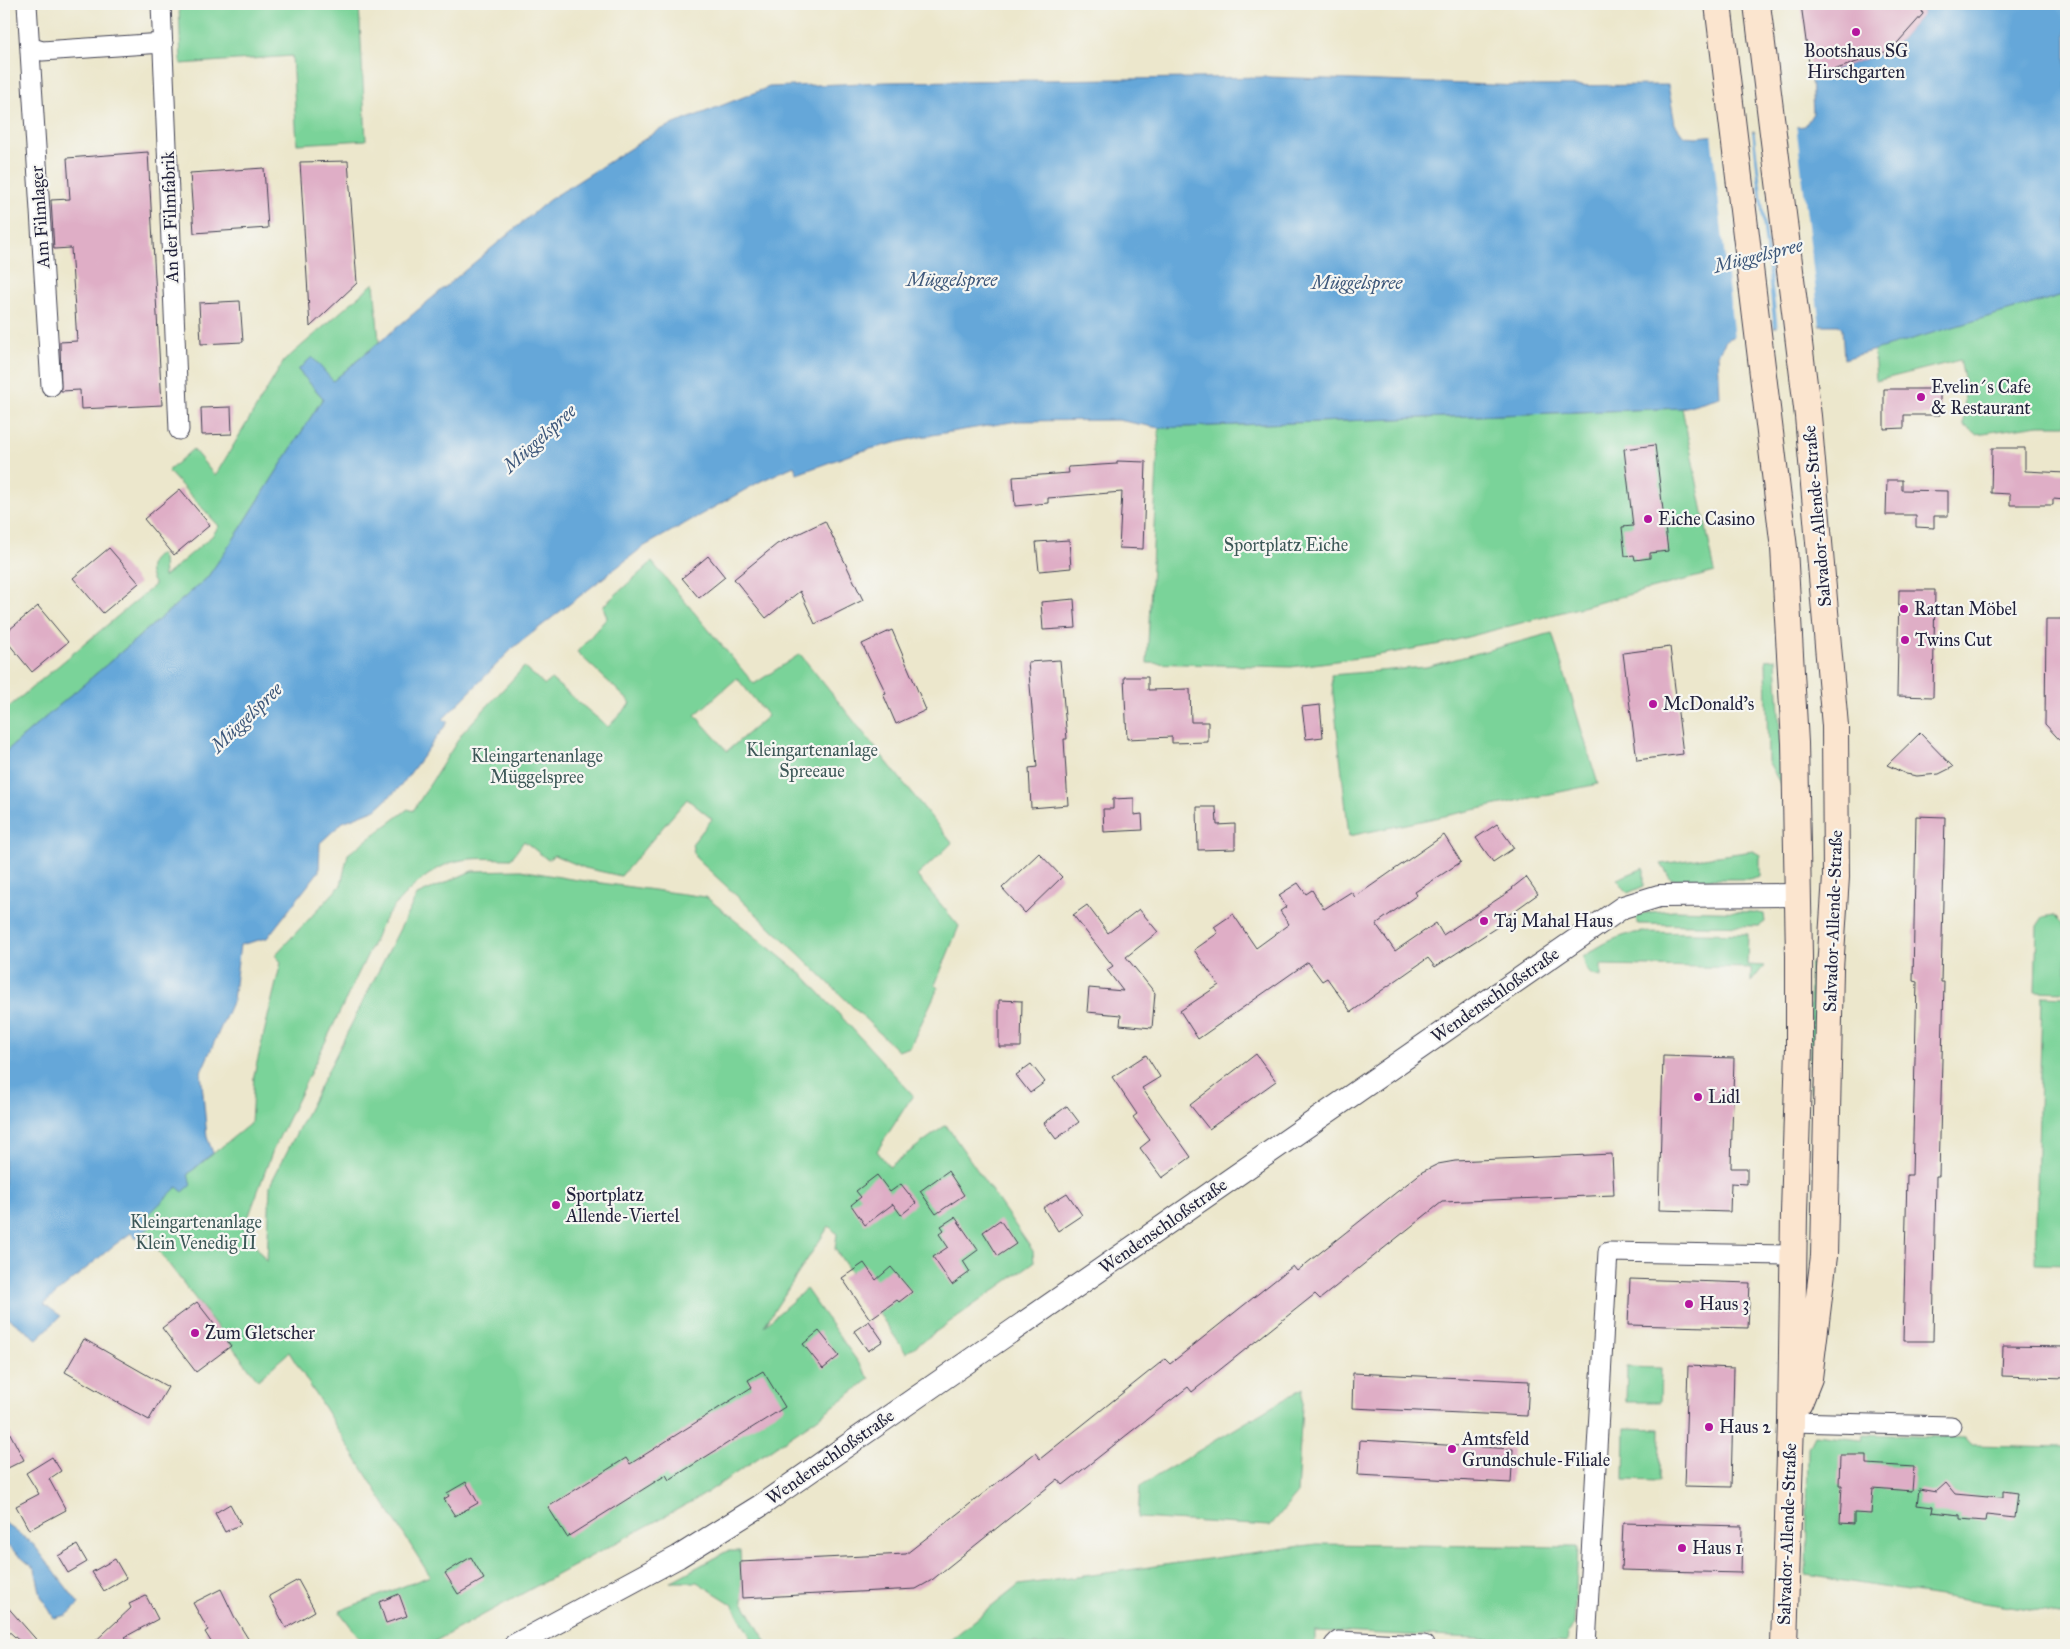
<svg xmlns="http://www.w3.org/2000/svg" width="2070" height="1649" viewBox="0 0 2070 1649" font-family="'IM FELL Great Primer',serif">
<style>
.green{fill:#7ad399;stroke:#4e7a6a;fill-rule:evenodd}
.water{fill:#65a7d9;stroke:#44648a}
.pier{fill:#ece7cc}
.building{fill:#dfaec6}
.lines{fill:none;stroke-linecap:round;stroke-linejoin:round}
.minor-casing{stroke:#404051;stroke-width:21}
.tertiary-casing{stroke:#404051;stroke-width:24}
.secondary-casing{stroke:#404051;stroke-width:28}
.minor{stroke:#fff;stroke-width:19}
.tertiary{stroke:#fff;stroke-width:22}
.secondary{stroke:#fbe5cf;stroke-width:26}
.poi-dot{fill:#b5179e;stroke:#f6f6f2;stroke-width:2}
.labels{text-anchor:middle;stroke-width:4.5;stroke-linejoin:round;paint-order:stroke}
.poi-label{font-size:18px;fill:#22223b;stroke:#f6f6f2;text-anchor:start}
.street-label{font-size:18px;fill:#22223b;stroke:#f6f6f2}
.park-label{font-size:18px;fill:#3c5757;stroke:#f6f6f2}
.water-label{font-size:19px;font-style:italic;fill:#3d577a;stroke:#f6f6f2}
</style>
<rect width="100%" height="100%" fill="#f6f6f2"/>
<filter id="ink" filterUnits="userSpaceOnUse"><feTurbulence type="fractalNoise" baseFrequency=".02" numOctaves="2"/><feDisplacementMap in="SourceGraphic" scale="10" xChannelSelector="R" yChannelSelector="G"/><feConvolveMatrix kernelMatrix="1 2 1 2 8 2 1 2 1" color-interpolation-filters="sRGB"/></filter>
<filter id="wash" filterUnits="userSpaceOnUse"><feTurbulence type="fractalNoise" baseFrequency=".0096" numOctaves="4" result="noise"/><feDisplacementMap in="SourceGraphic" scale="20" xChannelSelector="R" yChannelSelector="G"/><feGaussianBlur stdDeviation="1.12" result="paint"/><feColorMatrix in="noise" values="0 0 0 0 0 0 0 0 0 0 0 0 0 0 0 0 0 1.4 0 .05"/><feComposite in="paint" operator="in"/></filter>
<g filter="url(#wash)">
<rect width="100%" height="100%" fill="#ece7cc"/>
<path class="green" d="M229,4H359L366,140L297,144L292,56L181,64L179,7Z
M374,283L379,342L333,381L298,370L323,398L241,528L207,578L4,753V711L155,585C147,572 147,563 160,554L163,559L164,577L212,536L219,526L168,471L193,449L215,476L284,361Z
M2066,294V425H2039L1976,434L1964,425L1965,383L1960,360L1876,381L1874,349Z
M1682,408L1715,572L1441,644L1373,656L1291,667L1147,663L1159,428Z
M652,562L754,684L800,654L952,843L917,876L959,926L935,985L938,988L910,1047L898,1051L798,953L695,857L692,844L712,819L687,799L621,876L585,868L554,855L548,860L524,841L511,859C494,859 474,857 457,861C428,867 385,909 376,937L273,1150L244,1229L267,1262L270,1185L417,895L472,871L521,870L571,879L706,897L804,976L913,1095L877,1151L889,1167L946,1125L1033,1251L1034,1262L906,1353L835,1249L837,1234L829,1226L764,1326L806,1289L870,1379L816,1419L702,1496L428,1645H365L339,1611L430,1576L289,1352L258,1380L144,1232L149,1227L143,1220L188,1174L251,1123L254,1075L281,962L275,955L341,885L348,854L408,809L413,811L463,732L524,667L545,685L551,679L608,727L631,703L577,652L607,618L603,606ZM737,678L768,716L727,751L695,715Z
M1552,633L1598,784L1349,836L1331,675L1426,667Z
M1776,659L1783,787H1782L1768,761L1766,660Z
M1753,851L1760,855V876L1749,879H1671L1661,864Z
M1644,868V886L1628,893L1617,879Z
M1674,910L1752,912L1764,914L1765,922L1759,926L1638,924L1635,916L1650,912Z
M2054,915L2063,924L2066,934V992L2035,991L2037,926L2043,917Z
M1643,932L1748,934L1747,965L1764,966L1751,982V968L1601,965V977C1587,975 1586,970 1583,957C1602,944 1619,934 1643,932Z
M1810,964H1818L1815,1093L1810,1092Z
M2042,996L2066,997V1265L2035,1264Z
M1627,1367L1661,1368L1660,1402H1626Z
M1303,1388L1297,1494L1270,1526L1138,1518L1140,1486Z
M1625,1428L1660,1429L1659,1481L1624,1480Z
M1863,1434L1965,1438L1971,1445L2066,1447V1616L1806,1575L1808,1447L1814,1435L1862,1440Z
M1316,1544L1578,1547L1574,1626L1568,1633L1567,1642L1315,1631V1645H944L1019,1585Z
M727,1551H740L743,1602L768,1645H755L732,1604L697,1582H670Z"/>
<path class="water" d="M1920,4H2066V294L1844,359L1842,329L1839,325H1815L1812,308L1784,326L1769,328L1767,316L1736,320L1738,335L1727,339L1718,354L1720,397L1682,408L1159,428L1118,420L1018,421L920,437L858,452L797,474L794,466L761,481L643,547L513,648L443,719L448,722L400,787L376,809L343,822L320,843L319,871L267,938L240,945L233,1000L201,1072L207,1137L213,1153L188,1174L191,1185L183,1192L177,1187L144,1219L150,1227L136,1238L131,1233L113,1246L44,1304L61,1316L37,1339L4,1315V753L207,578L241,528L323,398L298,370L312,357L333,381L549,200L659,130L769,87L886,82L1270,77L1521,86L1668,85L1675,124L1684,136L1697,137L1805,126L1813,113L1811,78L1891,50L1923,14Z
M4,1522L34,1545L79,1604L67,1615L54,1618L41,1596L35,1569L4,1543Z"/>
<path class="pier" d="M1796,124L1820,327L1813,326L1810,311L1785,314V328L1778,329L1754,128Z
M1752,129L1774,330L1768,331L1765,319L1739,322L1740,336L1734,339L1711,133Z"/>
<g id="blocks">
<path class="building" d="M1801,4H1920L1923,14L1891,50L1811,78Z
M148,152L162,405L81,409L80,390L61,391L60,342L77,341L71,248L54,249L51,200L70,199L67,158Z
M348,161L357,283L310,327L300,162Z
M264,168L268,228L194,233L190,173Z
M240,301L243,342L201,344L199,303Z
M1884,389H1940V415H1904V428L1884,429Z
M231,407L232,434L202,435L201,408Z
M1655,445L1668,551L1650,553V558L1635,560L1634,555L1625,556L1622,527L1633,526L1624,449Z
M1992,448H2025V471L2066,473V500L2053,499V505H2010V494L1991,493Z
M1117,461L1146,462L1143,549L1119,548L1122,492L1048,498V503L1015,506L1013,477L1069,473L1068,467L1117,464Z
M1887,480H1902V490L1948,491V516H1934V528L1916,527V515H1886Z
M180,489L210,525L174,555L144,519Z
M825,521L863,600L815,624L800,591L766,618L734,579L777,544Z
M1069,540L1071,568L1039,571L1036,542Z
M109,548L139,583L103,613L73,578Z
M708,556L725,577L699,598L682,578Z
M1899,590H1935L1933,697L1897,696Z
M1074,599L1076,628L1043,630L1041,602Z
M38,606L68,642L32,672L4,638V634Z
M2046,619H2066V747L2045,724Z
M892,630L926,710L896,724L883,694L886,693L862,644Z
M1670,647L1683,754L1637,760L1623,653Z
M1060,660L1067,739H1064L1068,805L1031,808L1029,768L1037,767L1028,662Z
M1124,677H1148V690L1190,689L1191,722H1208V742L1172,743V737L1127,739Z
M1320,705L1323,737L1306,739L1302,707Z
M1920,733L1953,767L1939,774L1917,776L1906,774L1887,765Z
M1134,798V815L1142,814L1143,830L1104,832L1103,809H1113V799Z
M1197,807H1216L1217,825L1235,824V849L1198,850Z
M1916,816L1945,817L1941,982H1944L1939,1176H1936L1933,1341H1903L1907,1175H1912L1917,982L1913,981Z
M1497,824L1514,848L1493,862L1476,838Z
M1444,835L1461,862L1415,892L1417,895L1376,924L1395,951L1436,923L1443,935L1513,889L1512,888L1526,877L1538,894L1503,919L1505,922L1435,967L1428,958L1351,1012L1327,978L1322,981L1308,962L1198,1039L1180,1011L1219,985L1194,950L1218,933L1214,927L1233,914L1256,948L1289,924L1280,911L1286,907L1279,895L1298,883L1306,894L1312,890L1324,909L1351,892L1355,897Z
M1039,853L1062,877L1025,913L1002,888Z
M1087,905L1108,933L1139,909L1158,932L1126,957L1155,993L1152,1028L1120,1025L1121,1015L1087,1012L1089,988L1123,991L1107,970L1113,966L1073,915Z
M999,1000L1022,1001L1021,1047H999Z
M1256,1054L1276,1081L1209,1129L1190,1105Z
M1146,1055L1160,1077L1142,1088L1191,1157L1162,1178L1140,1148L1150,1140L1133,1117L1137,1114L1112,1077Z
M1663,1056L1734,1058L1731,1168H1747V1184L1731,1183L1730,1212L1659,1210Z
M1031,1064L1045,1082L1030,1093L1016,1075Z
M1067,1106L1079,1122L1056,1139L1044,1123Z
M1612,1154L1614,1195L1442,1202L1320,1299L1315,1294L1192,1392L1188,1387L1063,1485L1058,1479L932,1580L916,1589L742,1598L740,1562L906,1554L1035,1453L1040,1459L1165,1359L1170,1364L1293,1266L1297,1271L1422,1172L1438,1164L1455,1161Z
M948,1171L964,1195L936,1214L920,1191Z
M877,1175L890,1192L901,1184L916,1203L901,1215L893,1204L865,1225L851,1205L861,1197L856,1191Z
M1067,1193L1082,1215L1058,1231L1043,1208Z
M955,1217L978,1250L963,1261L970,1272L952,1285L933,1257L948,1247L939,1234L944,1230L941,1226Z
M1000,1220L1016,1244L998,1256L983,1232Z
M864,1263L876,1280L891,1267L912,1292L899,1302L897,1300L870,1319L842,1278Z
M1630,1279L1750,1283L1748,1328L1628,1325Z
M197,1302L231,1346L196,1372L162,1328Z
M869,1321L883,1341L868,1351L854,1331Z
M819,1331L839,1356L823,1369L803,1344Z
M84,1339L168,1387L149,1420L65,1372Z
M2003,1346L2066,1347V1378L2002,1376Z
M1688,1366L1734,1368L1731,1487L1684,1486Z
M763,1371L785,1407L669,1480L666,1475L567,1537L548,1507L626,1458L630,1464L752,1387L748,1380Z
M1353,1373L1529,1381L1527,1416L1352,1408Z
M4,1422L24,1460L4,1470Z
M1360,1440L1513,1449L1511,1483L1358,1475Z
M1840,1455H1867V1464L1914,1467L1912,1491L1873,1488L1871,1514L1854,1513V1524L1840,1523L1842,1485H1839Z
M52,1457L61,1471L49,1479L66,1510L29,1530L16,1506L39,1494L26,1473Z
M466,1482L478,1503L455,1516L444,1499L449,1496L447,1493Z
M1946,1483L1955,1494L1988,1497V1496L2003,1497V1491L2018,1493L2015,1518L1986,1515L1985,1521L1960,1519V1515L1932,1512L1933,1507L1917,1505L1919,1489L1936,1492Z
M230,1504L241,1524L225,1532L215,1513Z
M1623,1523L1742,1526L1741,1573L1621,1570Z
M77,1545L87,1562L68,1573L58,1556Z
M471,1557L484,1579L458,1594L445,1573Z
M115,1559L126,1578L104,1591L92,1572Z
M298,1580L315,1611L286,1628L269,1596Z
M221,1589L234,1616L252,1645H213L205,1632L208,1630L193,1603Z
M399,1594L407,1616L386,1623L379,1602Z
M146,1596L158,1619L125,1637L133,1645H91L131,1608L129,1604Z
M4,1603L41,1645H24L4,1627Z"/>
</g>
</g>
<g filter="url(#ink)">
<use href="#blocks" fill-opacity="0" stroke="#404051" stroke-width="1"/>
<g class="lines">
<defs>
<path id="minor" d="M27,4L51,386
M161,4L179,430
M30,47L42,51L163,43
M1791,1422L1951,1426
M1334,1645L1338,1641L1424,1645
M1586,1645L1608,1252L1793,1255"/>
<path id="tertiary" d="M515,1645L678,1557L760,1506L1623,907L1659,896L1798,895"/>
<path id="secondary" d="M1718,4L1784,548L1795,743L1799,956V1047L1794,1213L1791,1422L1784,1645
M1757,4L1808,416L1835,726L1836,877L1830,969L1824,1256L1809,1378L1799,1403"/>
</defs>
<use href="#minor" class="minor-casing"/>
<use href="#tertiary" class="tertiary-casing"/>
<use href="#secondary" class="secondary-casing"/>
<use href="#minor" class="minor"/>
<use href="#tertiary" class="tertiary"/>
<use href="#secondary" class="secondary"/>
</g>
</g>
<g class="poi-dot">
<circle cx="1856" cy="32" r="5"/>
<circle cx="1921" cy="397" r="5"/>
<circle cx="1648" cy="519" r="5"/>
<circle cx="1904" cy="609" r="5"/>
<circle cx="1905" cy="640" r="5"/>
<circle cx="1653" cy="704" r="5"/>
<circle cx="1484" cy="921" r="5"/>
<circle cx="1698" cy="1097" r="5"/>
<circle cx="556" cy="1205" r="5"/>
<circle cx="1689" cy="1304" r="5"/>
<circle cx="195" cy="1333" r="5"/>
<circle cx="1709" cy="1427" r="5"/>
<circle cx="1452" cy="1449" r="5"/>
<circle cx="1682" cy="1548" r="5"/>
</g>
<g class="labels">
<g class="poi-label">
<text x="1856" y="57" text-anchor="middle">Bootshaus SG<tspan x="1856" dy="21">Hirschgarten</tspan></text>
<text x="1931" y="393">Evelin´s Cafe<tspan x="1931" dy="21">&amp; Restaurant</tspan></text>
<text x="1658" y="525">Eiche Casino</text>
<text x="1914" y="615">Rattan Möbel</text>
<text x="1915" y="646">Twins Cut</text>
<text x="1663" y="710">McDonald's</text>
<text x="1494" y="927">Taj Mahal Haus</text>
<text x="1708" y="1103">Lidl</text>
<text x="566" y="1201">Sportplatz<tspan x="566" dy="21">Allende-Viertel</tspan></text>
<text x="1699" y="1310">Haus 3</text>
<text x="205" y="1339">Zum Gletscher</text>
<text x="1719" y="1433">Haus 2</text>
<text x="1462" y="1445">Amtsfeld<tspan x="1462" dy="21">Grundschule-Filiale</tspan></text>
<text x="1692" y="1554">Haus 1</text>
</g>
<g class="street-label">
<text transform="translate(40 217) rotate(-94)" y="6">Am Filmlager</text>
<text transform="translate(170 217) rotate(-92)" y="6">An der Filmfabrik</text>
<text transform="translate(1817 516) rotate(-95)" y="6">Salvador-Allende-Straße</text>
<text transform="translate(1833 921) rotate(-88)" y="6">Salvador-Allende-Straße</text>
<text transform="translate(1495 995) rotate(-35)" y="6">Wendenschloßstraße</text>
<text transform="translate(1163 1226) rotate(-35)" y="6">Wendenschloßstraße</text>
<text transform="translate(830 1457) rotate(-35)" y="6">Wendenschloßstraße</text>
<text transform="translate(1787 1534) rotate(-88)" y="6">Salvador-Allende-Straße</text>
</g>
<g class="park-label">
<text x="1286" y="551">Sportplatz Eiche</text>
<text x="812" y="756">Kleingartenanlage<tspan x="812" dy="21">Spreeaue</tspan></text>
<text x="537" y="762">Kleingartenanlage<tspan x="537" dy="21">Müggelspree</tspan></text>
<text x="196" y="1228">Kleingartenanlage<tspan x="196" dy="21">Klein Venedig II</tspan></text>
</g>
<g class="water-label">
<text transform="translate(1758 255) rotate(-14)" y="7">Müggelspree</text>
<text x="952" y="286">Müggelspree</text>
<text x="1357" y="289">Müggelspree</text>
<text transform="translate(539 438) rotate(-42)" y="7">Müggelspree</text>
<text transform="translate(246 717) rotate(-44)" y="7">Müggelspree</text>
</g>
</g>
<rect width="2070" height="1649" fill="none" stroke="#f6f6f2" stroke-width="20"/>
</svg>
